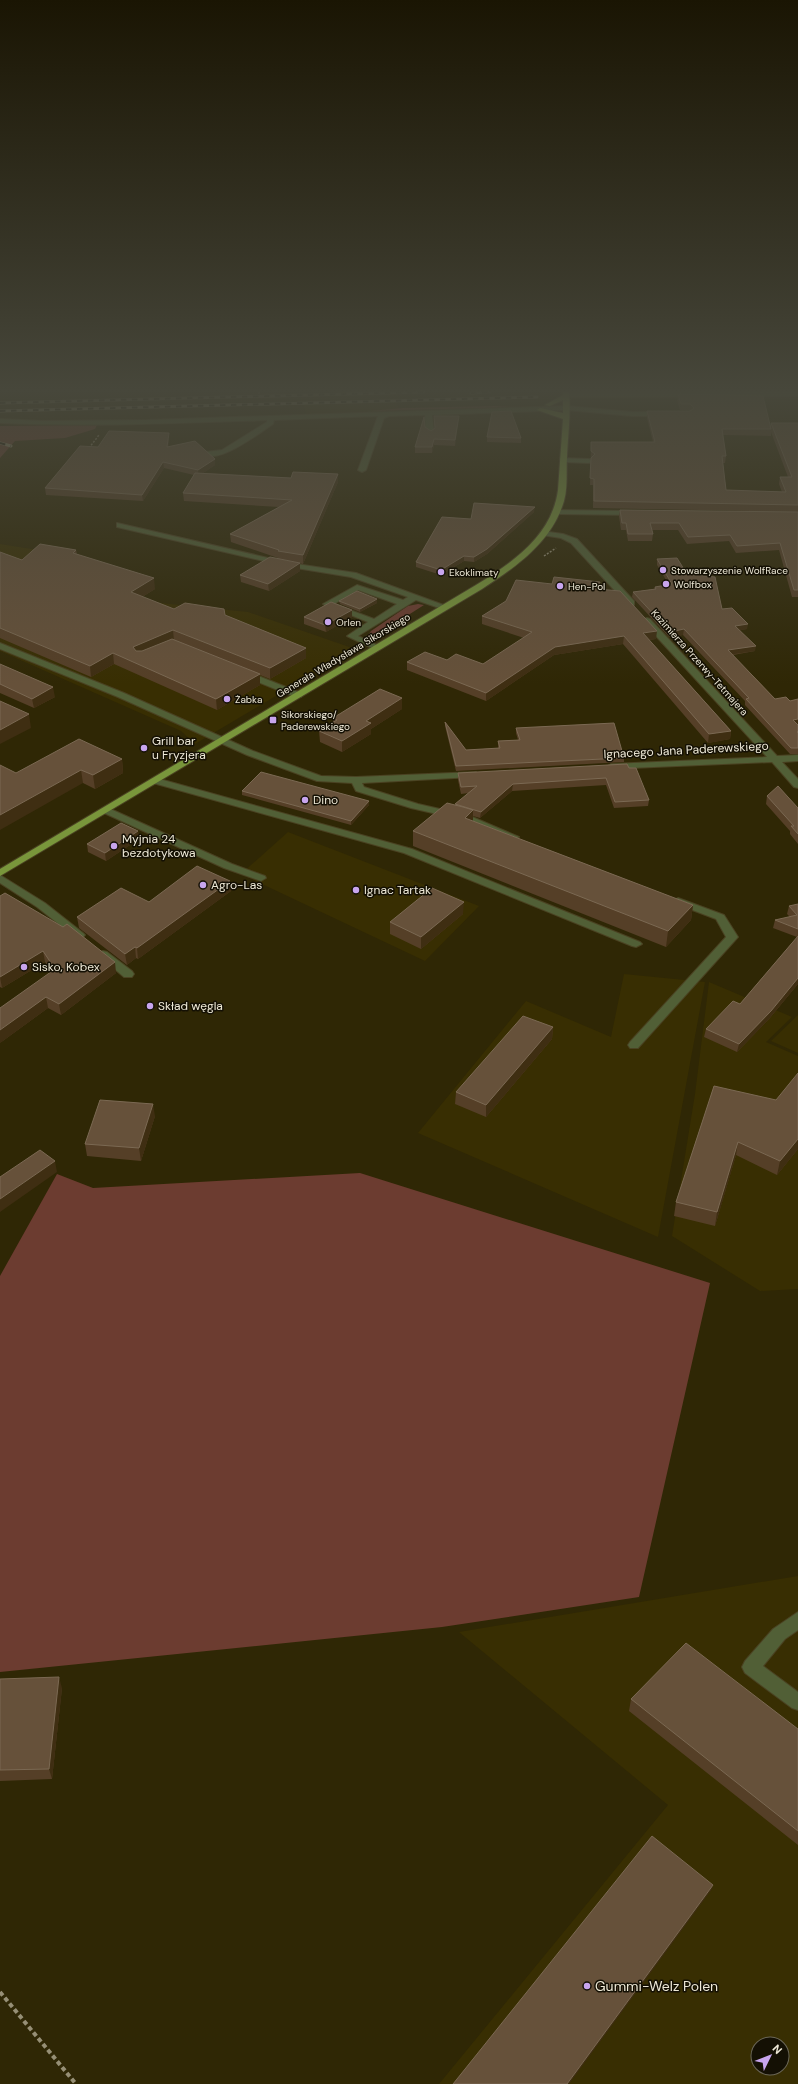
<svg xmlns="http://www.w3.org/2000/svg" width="798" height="2084" viewBox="0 0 798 2084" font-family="'DM Sans',sans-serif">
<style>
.built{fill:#382e02;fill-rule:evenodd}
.green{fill:#6c3c30}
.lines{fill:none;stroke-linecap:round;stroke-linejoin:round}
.minor-casing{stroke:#4a4222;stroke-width:2}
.major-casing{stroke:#4a4222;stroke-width:2}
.path-far1{stroke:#968f76;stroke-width:1.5;stroke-dasharray:2 1.5;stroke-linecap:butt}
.path{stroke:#968f76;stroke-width:4;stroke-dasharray:4.5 3;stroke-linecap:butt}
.minor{fill:#515f36;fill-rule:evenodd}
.major{fill:#79963b;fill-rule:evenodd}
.rail-casing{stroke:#979077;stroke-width:3}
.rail{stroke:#141004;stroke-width:2;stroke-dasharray:5.5;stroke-linecap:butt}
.wall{fill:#553f27;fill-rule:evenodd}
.shaded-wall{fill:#3f2e12}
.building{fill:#66513a;stroke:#7b6953}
.poi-dot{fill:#c8a5ee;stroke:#141004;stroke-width:1.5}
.labels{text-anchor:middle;stroke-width:3;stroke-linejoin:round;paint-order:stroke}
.far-poi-label{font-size:10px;fill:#eee9d7;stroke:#141004;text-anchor:start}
.far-street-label{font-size:10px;fill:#eee9d7;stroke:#141004}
.poi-label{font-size:12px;fill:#eee9d7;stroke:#141004;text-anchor:start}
.street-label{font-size:12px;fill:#eee9d7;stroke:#141004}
.near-poi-label{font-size:14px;fill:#eee9d7;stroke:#141004;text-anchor:start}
</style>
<rect width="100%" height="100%" fill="#2f2705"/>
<path class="built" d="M396,402L400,411L307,415L303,404Z
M0,544L38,550L141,601L248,612L355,649L195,744L181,731L0,651Z
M288,832L479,906L425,961L241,874Z
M624,974L705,982L658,1237L418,1133L526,1001L611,1037Z
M709,982L792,1017L766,1042L798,1056V1289L760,1291L672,1236L695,1094Z
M798,1015V1053L771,1041Z
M798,1576V2084H439L668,1805L459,1632ZM758,2044H782V2068H758Z"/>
<path class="green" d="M495,406L516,407L370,411L403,408Z
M97,425L95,429L65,438L15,441L0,458V426Z
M418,604L424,605L369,640L367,637L371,631L408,606Z
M360,1173L710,1283L639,1597L442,1627L0,1672V1276L57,1174L93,1188Z"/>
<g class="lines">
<defs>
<path id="minor" d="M798,392V396L566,397L563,395L566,393Z
M567,406L632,412H662L665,414L662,416H632L567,410L432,415L434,433L430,435L426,433L425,415L389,416L384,418L366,470L362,472L358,470L378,416L274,420L273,424C261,432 218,465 204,454L205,452L222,450L267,422V420C178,423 89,427 0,423V419L43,421L147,420Z
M560,458L589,459L593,461L589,463L563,462H560Z
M554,510L635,511L639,513L635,515L557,514L553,512Z
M117,523L290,563L356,573L449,607L445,610L416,600L358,636L381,647L377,650L374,649L347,636L368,622L323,604L357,585L403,600L408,597L351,577L290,567L117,527ZM358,590L397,604L374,619L334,604Z
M542,531L563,534L577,539L634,601V605H628L571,543L561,538L542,535Z
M647,618L650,619L777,756L798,755V761L782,762L798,779V788L794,787L772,762L608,769L606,767L611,764L767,757L644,623V619Z
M0,643L124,693L253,751L321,776L356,777L476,772V776L473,777L362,783L364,787L418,804L470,816L519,837L514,840L510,839L463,820L411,808L356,791L352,783L317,781L247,755L118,697L0,649Z
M246,671L301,693L303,695L301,697H295L243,676V672Z
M156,778L412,849L640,942L642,944L636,947L632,946L404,853L153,783V779Z
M106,807L232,864L265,876L266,878L261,881L224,868L102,812L101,810Z
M0,875L45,903L83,933L85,935L83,937H75L37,907L0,883Z
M678,898L724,915L738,937L638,1048H630L628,1045L630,1042L726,937L716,919L674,903L673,901Z
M103,951L107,952L132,971L134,974L132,977H124L99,956L97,954Z
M798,1612V1630L785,1639L763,1666L798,1692V1710L792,1708L745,1673L742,1667L745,1661L773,1629Z"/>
<path id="major" d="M563,392H569C571,414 568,434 567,456C566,471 568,487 564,501C552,542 516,567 482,589L0,876V869L476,585C512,563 552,536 558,490L563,419L537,410L540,408L563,413V400L550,406L545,405L563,395Z"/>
</defs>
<use href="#minor" class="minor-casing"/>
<use href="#major" class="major-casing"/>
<path class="path-far1" d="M259,392V397
M89,448L99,435
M544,556L556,548"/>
<path class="path" d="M0,1992L76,2084"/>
<use href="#minor" class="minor"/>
<use href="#major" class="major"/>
<defs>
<path id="rail" d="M471,393L489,392
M0,403L424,392
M0,411L537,397
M0,443L11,446"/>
</defs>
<use href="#rail" class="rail-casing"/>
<use href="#rail" class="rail"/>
</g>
<path class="wall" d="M678,394L770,425L771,423H798V512L593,508V485H590L591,442H653L647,418V411H690L689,410H680L677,400ZM771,432L788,477H780L779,484L782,492L726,490L723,463H725L726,456L723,435L771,436Z
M434,416L458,422L455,446L434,445L432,453H415V447L425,427L431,431L435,428Z
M487,437L521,438V443L487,442Z
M169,439L168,447L215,459V465L203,473L291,478L338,474V482L303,564L281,559L300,563V571L269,591L241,582L240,575L278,559V558L231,542L230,534L279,507L184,501L183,493L194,475L164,468L143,501L46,495L45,488L98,447Z
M620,510L798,512V597H792L779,550L736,553L729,541L687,544L678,530H652L653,534L652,541H628L626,530H621L619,516Z
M534,512L487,554L474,562L464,561L441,575L416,567V562L471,519Z
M76,550L77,554L155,589L142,597L174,609L225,615L306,648V658L270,679L260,675V685L217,710L114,664L91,677L0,638V552L22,560Z
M657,559L687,574L722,609L747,629L740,630L755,651L733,655L775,699L790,701L798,699V724H797L798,725V754H790L745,705V701L683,635L669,637L632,597L633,592L654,589L655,587L669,585L657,565Z
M600,582L599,589L656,639L649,640L731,731L730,739L708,743L623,644L554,655L486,701L407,670V662L447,660L483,664L524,638L482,624V616L552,584Z
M339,601L377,603L360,612L340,604Z
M304,617H352L326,632L304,624Z
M0,664L55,697L34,708L0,693Z
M402,709L371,729V734L342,752L320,742L319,731L333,722V718Z
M445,722L466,750L498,748V741L518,740L516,733V728L624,758V762L456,771L445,726Z
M122,759L123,773L95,789L83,783L16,773Z
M629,768L649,800L648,806L614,808L606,785L512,791L480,818L473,816V821L693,905L691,920L666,947L413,846V831L455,805L469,793L461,794L458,780V773Z
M242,791L369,805L351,825L242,795Z
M767,796L798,808V844L790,834V831L766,804Z
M138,831L139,839L106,861L88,852L87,844Z
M230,881L231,891L138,959L136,958L127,965L79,928L77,917L149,902Z
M0,896L116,973L61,1015L48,1008L0,1043L51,971L45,962L2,988L0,987Z
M798,904V984L769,1019L737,1052L704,1037L706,1029L740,1004L797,937L773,928L775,920L790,917L787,914L789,906Z
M463,914L421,949L390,934V922Z
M553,1027L552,1039L486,1117L455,1104L456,1092Z
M714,1086L798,1149L777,1175L736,1155L715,1226L674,1216L676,1202Z
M155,1116L141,1161L87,1156L85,1144Z
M0,1679L62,1688L52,1779L0,1781Z
M631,1699L798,1729V1845L629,1711Z"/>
<path class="shaded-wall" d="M459,416L458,422L455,446V440Z
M169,433V439L168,453L167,447Z
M434,439V445L432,453V447Z
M215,459V465L199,476L198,470Z
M163,462L164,468L143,501L142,495Z
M338,474V482L303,564V555Z
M535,507L534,512L487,554L474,562V557Z
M464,556V561L441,575V570Z
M300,563V571L269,591L268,584Z
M154,578L155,589L132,603L131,592Z
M377,599V603L360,612V609Z
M352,610V617L326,632L325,625Z
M748,624L747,629L735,631V626Z
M684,629L683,635L669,637L670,632Z
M173,630L174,641L135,657L133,647Z
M657,631L656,639L642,641L643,633Z
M624,636L623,644L554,655L486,701V693L555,647Z
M756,646L755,651L728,655V650Z
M306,648V658L270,679V668Z
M113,653L114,664L91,677L90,666Z
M260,674V685L217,710L216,699Z
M53,687L55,697L34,708L32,699Z
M402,698V709L371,729V734L342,752V741L366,721Z
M29,714L31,728L0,744V730Z
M798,719V724L792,725L793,720Z
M731,731L730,739L708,743L709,734Z
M122,759L123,773L95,789L93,775Z
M81,770L83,783L0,830V815Z
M513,784L512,791L480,818L481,812Z
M369,801V805L351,825V821Z
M473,810V825L465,818Z
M138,831L139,839L106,861L105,853Z
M230,881L231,891L138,959L137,948Z
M464,902L463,914L421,949V937Z
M693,905L691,920L666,947L668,931Z
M135,947L136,958L127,965L125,954Z
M43,951L45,962L2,988L0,977Z
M115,962L116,973L61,1015L59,1004Z
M798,978V984L769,1019L737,1052L739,1044Z
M46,997L48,1008L0,1043V1030Z
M553,1027L552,1039L486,1117V1105Z
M153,1104L155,1116L141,1161L139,1148Z
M798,1139V1149L777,1175L780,1161Z
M738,1142L736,1155L715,1226L717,1212Z
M55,1161L57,1172L0,1212V1199Z
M59,1677L62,1688L52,1779L49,1769Z
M713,1885L712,1889L569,2084H567Z"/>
<path class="building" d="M678,394L763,396L771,429H722L726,456H722L726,490L786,492L780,477H792L771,423H798V505L594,501V479L590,478L591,458L595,454L591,451V442H655L647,411H690L694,408L690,404H681Z
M511,411L521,438L487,437L492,412Z
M434,416H459L455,440L434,439L432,447H415L424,417L425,427L431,431L435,428Z
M109,431L169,433L167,447L195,441L215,459L198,470L163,462L142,495L45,488L80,446L98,447Z
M293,472L338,474L303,555L278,551L279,550L230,534L292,500L183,493L195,473L291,478Z
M474,503L535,507L487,549L474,557L464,556L441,570L416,562L442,517L471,519Z
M620,510L798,512V590H794L780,543L737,546L730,535L688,537L679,523H650L653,534H628L626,523H622Z
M40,544L76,550L73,553L154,578L131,592L174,609L185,603L224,609L225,615L306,648L270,668L173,630L133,647L136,651H142L172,639L260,674L216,699L113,653L90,666L0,628V552L22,560Z
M270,557L300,563L268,584L240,575Z
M677,558L687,574L715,577L722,609L732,608L748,624L735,626L756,646L728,650L775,699L786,697L790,701L798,699V719L793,720L798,725V731L797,732L798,733V748H791L746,699L749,698L684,629L670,632L633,592L656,589L655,587L672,584L657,559Z
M554,577L600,582L598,589L620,591L657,631L643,633L731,731L709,734L624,636L555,647L486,693L407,662L425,652L447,660L456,654L483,664L532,632L482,616L506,601L516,580L552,584Z
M357,591L377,599L360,609L339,601Z
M331,602L352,610L325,625L304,617Z
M0,664L53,687L32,699L0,684Z
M380,689L402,698L366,721L371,723L342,741L319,731L337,720L333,718Z
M0,701L29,714L0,730Z
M445,722L466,750L500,748L498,741L520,740L516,728L614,723L624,758L456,766Z
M79,739L122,759L93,775L81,770L0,815V765L16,773Z
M627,764L629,768H636L649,800L615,802L606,778L513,784L481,812L455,804L477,786L461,787L458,773Z
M261,772L369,801L351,821L242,791Z
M778,786L798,808V834L791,826H794L767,796Z
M447,803L463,807L473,810L465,818L693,905L668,931L413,831Z
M121,823L138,831L105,853L87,844Z
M197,866L230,881L137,948L135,947L125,954L77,917L121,888L149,902Z
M432,888L464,902L421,937L390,922Z
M5,893L63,927L67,924L115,962L59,1004L46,997L0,1030V1008L55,969L43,951L0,977V896Z
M798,904V929L775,920L797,915L789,906Z
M798,936V978L771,1011L739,1044L706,1029L733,1001L740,1004Z
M523,1016L553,1027L486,1105L456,1092Z
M798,1073V1139L780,1161L738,1142L717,1212L676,1202L714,1086L776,1100Z
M100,1100L153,1104L139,1148L85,1144Z
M40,1150L55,1161L0,1199V1177Z
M686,1643L798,1729V1831L631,1699Z
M59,1677L49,1769L0,1770V1679Z
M652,1836L713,1885L567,2084H453Z"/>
<linearGradient id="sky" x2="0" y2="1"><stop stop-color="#1a1503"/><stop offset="0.57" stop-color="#47473b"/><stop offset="1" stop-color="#47473b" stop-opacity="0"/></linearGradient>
<rect width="798" height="684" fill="url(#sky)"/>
<g class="poi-dot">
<circle cx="663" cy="570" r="4"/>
<circle cx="441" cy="572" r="4"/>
<circle cx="666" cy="584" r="4"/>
<circle cx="560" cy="586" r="4"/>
<circle cx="328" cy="622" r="4"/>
<circle cx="227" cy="699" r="4"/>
<rect x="269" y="716" width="8" height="8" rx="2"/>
<circle cx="144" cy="748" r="4"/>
<circle cx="305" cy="800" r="4"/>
<circle cx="114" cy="846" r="4"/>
<circle cx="203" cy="885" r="4"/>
<circle cx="356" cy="890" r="4"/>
<circle cx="24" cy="967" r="4"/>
<circle cx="150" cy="1006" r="4"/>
<circle cx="587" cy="1986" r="4"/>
</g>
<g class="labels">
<g class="far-poi-label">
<text x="671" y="574">Stowarzyszenie WolfRace</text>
<text x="449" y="576">Ekoklimaty</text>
<text x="674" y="588">Wolfbox</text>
<text x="568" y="590">Hen-Pol</text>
<text x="336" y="626">Orlen</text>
<text x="235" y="703">Żabka</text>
<text x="281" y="718">Sikorskiego/<tspan x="281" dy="12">Paderewskiego</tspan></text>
</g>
<g class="far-street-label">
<text transform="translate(343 655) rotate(-31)" y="4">Generała Władysława Sikorskiego</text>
<text transform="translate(700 662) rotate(48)" y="4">Kazimierza Przerwy-Tetmajera</text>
</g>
<g class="poi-label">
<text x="152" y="745">Grill bar<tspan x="152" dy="14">u Fryzjera</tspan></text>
<text x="313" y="804">Dino</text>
<text x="122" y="843">Myjnia 24<tspan x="122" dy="14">bezdotykowa</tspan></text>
<text x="211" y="889">Agro-Las</text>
<text x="364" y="894">Ignac Tartak</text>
<text x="32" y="971">Sisko, Kobex</text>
<text x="158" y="1010">Skład węgla</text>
</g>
<g class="street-label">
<text transform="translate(686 750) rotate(-3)" y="4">Ignacego Jana Paderewskiego</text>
</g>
<g class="near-poi-label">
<text x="595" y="1991">Gummi-Welz Polen</text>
</g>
</g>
<g transform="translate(770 2056) rotate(47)"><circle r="19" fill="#141004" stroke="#6b6758"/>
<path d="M0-3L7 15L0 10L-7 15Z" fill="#c8a5ee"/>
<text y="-6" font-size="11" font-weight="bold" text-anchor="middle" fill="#eee9d7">N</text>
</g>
</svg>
